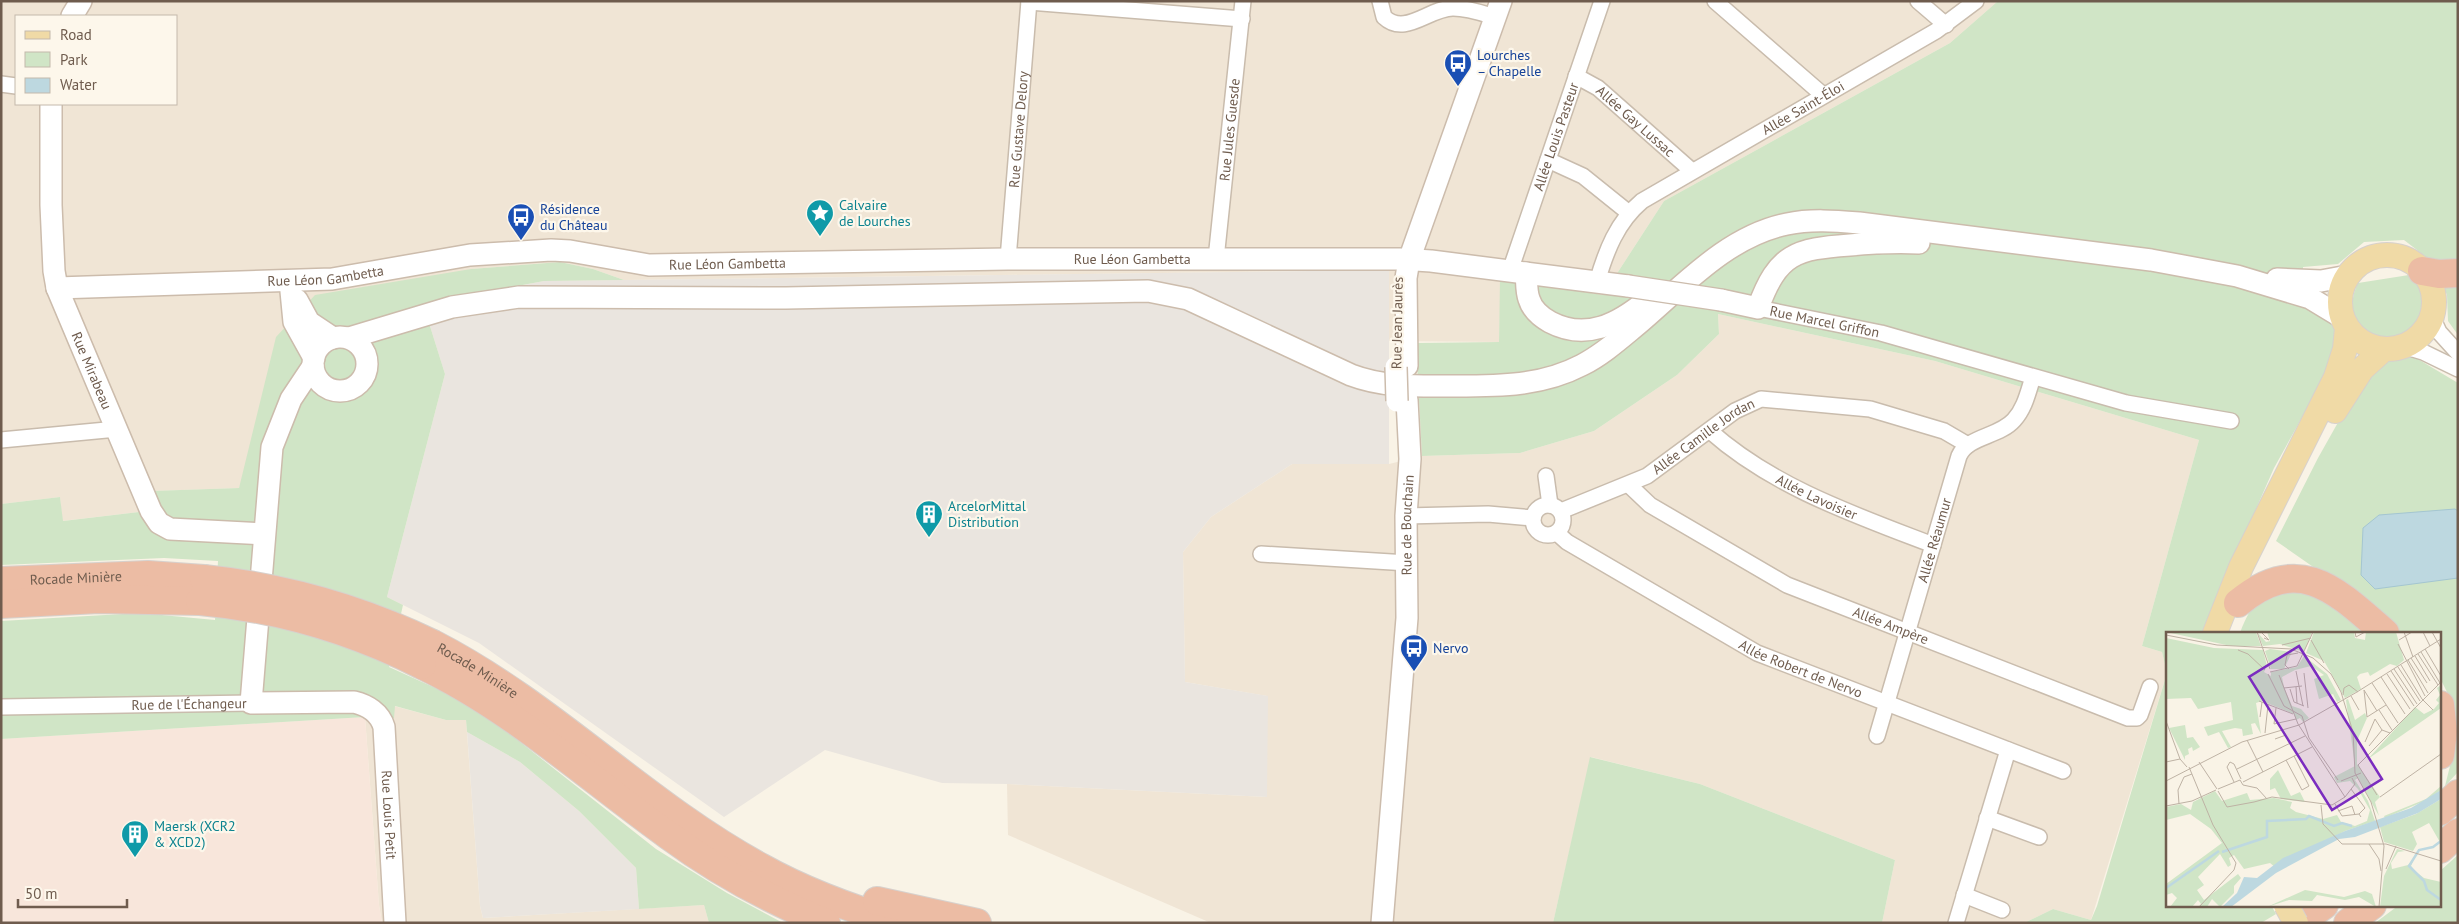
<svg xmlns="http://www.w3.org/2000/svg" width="2459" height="924" font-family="'PT Sans',sans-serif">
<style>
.residential{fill:#f0e5d5;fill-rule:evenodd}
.commercial{fill:#f8e6db}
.industrial{fill:#eae5df}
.green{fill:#d0e5c6}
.water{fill:#bdd8e0;stroke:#a4c6d1}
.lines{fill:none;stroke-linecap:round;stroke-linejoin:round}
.street-casing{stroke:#c9bcad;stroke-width:18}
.secondary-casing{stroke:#ccbcac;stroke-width:24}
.primary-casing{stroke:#d7d1cd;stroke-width:26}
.highway-casing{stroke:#d7d1cd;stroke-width:30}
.street{stroke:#fff;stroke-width:15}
.secondary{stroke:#fff;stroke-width:21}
.primary{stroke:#f0daa6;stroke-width:24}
.highway{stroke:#ecbca4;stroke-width:28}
.secondary-bridge-casing{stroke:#ccbcac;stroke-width:24;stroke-linecap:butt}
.primary-bridge-casing{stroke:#d7d1cd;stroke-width:26;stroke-linecap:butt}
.highway-bridge-casing{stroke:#d7d1cd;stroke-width:30;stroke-linecap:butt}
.secondary-bridge{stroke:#fff;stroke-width:21}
.primary-bridge{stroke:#f0daa6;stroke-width:24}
.highway-bridge{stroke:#ecbca4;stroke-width:28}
.labels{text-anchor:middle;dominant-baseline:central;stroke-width:4.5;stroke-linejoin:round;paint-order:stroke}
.transit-label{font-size:14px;fill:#164399;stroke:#fdf7eb;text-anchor:start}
.street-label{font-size:14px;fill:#6f5c4e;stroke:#fdf7eb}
.culture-label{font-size:14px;fill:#0d838f;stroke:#fdf7eb;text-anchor:start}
.inset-river{fill:none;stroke:#bdd8e0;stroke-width:2.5}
.inset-road{fill:none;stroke:#beb2a4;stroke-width:1}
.view{fill:#7b2cbf;fill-opacity:0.15;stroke:#7b2cbf;stroke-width:2.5}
.inset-edge{fill:none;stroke:#6f5c4e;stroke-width:2.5}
</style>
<rect width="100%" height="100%" fill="#f9f3e6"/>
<!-- residential -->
<path class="residential" d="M1,1H1998L1950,43L1664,201L1603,295L1501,278L1499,342L1389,341V270L624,280L593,269L560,262L471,269L244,476L239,488L152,491L157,507L139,512L62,521L60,497L1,504ZM16,16H176V104H16Z
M1718,314L1935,361L2199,440L2142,646L2162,652L2167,673L2091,920L2053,909L2024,923H1882L1895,860L1700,784L1591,757L1553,923H1211L1008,835L1007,784L1267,797V696L1185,682L1183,552L1211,517L1292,464H1389L1422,456L1520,453L1594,431L1677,375L1719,334Z
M394,706L446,720H466L480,906L483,918L704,905L709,923H382L379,905L365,717Z"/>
<!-- commercial -->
<path class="commercial" d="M365,717L379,905L382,923H1V739Z"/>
<!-- industrial -->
<path class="industrial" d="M1389,270V464H1292L1211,517L1183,552L1185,682L1268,696L1267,797L1007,784L942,783L825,750L724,817L479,643L387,597L445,374L424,307L458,297L544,281Z
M467,732L520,762L579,811L636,868L639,909L483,918L480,906Z"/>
<!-- green -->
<path class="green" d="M1998,1H2458V335L2448,321L2447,295L2434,263L2404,240L2364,242L2338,264L2303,267L2302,304L2332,321L2338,338L2321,383L2274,468L2219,593L2207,633H2168V905H2271L2276,914L2261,923H2024L2053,909L2091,920L2097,906L2167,673L2162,652L2142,646L2199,440L1935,361L1718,314L1719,334L1677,375L1594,431L1520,453L1422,456L1416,343L1499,342L1500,278L1603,295L1664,201L1950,43Z
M560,262L593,269L624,280L544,281L458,297L424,307L445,374L387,597L403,605L389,667L442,691L491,719L656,849L727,893L783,923H709L704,905L639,909L636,868L579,811L520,762L467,732L466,720H446L395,706L394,718L365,717L1,739V621L140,613L215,620L218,561L164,558L1,565V504L60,497L63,521L139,512L157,507L151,491L239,488L276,337L315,295L471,269Z
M2409,275C2451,315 2383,366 2357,320C2350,308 2352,295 2358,283Z
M2395,355H2411L2458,383V772L2445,786L2458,734L2450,698L2440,678V633H2400L2342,587L2276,541L2318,458L2354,394L2377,364Z
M2305,588L2369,633H2240C2254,594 2268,593 2305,588Z
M1590,757L1700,784L1895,860L1882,923H1553Z
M2458,855V923H2375L2399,905H2440V871Z"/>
<!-- water -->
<path class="water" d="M2455,509L2458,511V578L2375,589L2361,575L2363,528L2379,515Z"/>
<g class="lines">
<!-- street casing -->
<g class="street-casing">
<g id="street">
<path d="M1380,1L1384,17C1405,37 1429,8 1453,8C1468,8 1482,13 1495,17"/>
<path d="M1715,1L1823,95"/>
<path d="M1918,1L1946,25"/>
<path d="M1029,2L1242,19"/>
<path id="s1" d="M1576,76L1598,88L1692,171"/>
<path d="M1,84L16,86"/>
<path d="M1548,160L1583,176L1629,213"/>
<path id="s2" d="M1008,259L1029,1"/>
<path id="s3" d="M1216,259L1243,1"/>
<path id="s4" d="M1510,271L1602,1"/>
<path id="s5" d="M1597,282C1606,251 1617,222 1642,201L1936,31L1976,1"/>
<path id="s6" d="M1758,308L1881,333L2126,403L2231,421"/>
<path d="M2432,317L2439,332L2458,353"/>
<path d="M2403,346L2423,352L2458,369"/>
<path id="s7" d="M1710,431C1773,487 1855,515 1933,545"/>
<path d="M1,440L117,429"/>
<path d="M1546,476L1550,505"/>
<path id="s8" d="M1629,485L1650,505L1787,585L2128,718H2137L2140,715L2150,687"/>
<circle cx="1548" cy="520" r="15"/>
<path id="s9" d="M1561,511L1647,476L1735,411L1761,399L1870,409L1944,431L1968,445"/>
<path d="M1406,516L1488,514L1533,518"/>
<path id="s10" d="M1557,533L1567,542L1757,653L2063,771"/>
<path d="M1261,554L1408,563"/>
<path id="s11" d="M1,707L251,703"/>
<path id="s12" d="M1877,736L1959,456C1968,436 1999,437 2014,420C2025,408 2028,392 2033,377"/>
<path d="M1987,818L2039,837"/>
<path d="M1964,895L2002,910"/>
<path d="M1956,923L2008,750"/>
</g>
</g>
<!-- secondary casing -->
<g class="secondary-casing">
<g id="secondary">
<path d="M72,16L81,1"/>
<path id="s13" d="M51,104V205L54,271L57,288L151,511L159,523L170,529L264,534"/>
<path d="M1526,273C1527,281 1526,291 1529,299C1532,309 1541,317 1550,322C1586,341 1618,324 1647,300"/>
<path d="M2277,279L2321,281L2348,276"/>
<path d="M290,281L294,322L314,358"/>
<path id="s14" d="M57,288L332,279L470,255L551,250L570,251L649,265L1008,259H1400L1431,261L1628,286"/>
<path d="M297,300L309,322L333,338"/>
<path d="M1721,300L1758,308C1778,253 1796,249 1850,245C1873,243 1896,242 1919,243"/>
<circle cx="340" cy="364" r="27"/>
<path d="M349,338L452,307L519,297L786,298L1148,291L1188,299L1351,375C1385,388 1421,386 1456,386C1500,386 1542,386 1582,365C1602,355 1620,339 1637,325C1682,287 1727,236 1787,224C1811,219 1835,221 1859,223L2151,260L2237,276L2310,298L2343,318"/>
<path id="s15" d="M313,366L291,399L272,447L251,703L354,702C367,705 380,713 384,727L395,923"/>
<path d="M1407,366L1406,278L1409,260L1501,1"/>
<path id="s16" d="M1382,923L1407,618L1406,516L1410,459L1407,400"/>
</g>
</g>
<!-- primary casing -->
<g class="primary-casing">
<path id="primary" d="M2340 302a47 47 0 1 1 94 0a47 47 0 1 1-94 0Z
M2335,411L2362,369L2384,349
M2215,633L2241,567L2336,377L2345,349L2347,328"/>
</g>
<!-- highway casing -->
<g class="highway-casing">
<g id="highway">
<path d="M2422,271L2439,274L2458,273"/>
<path id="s17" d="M1,581L148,575L204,579"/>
<path d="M2238,603C2299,552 2336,590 2385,633"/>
<path d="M1,604L99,599L200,601"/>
<path id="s18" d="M433,644C552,705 645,805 762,868C805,892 852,909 899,923"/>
<path d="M422,665C512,708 587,777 668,835C717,871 770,900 826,923"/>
<path d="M2440,705L2443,732L2440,755"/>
<path d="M2440,811L2458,794"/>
<path d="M2440,849L2458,833"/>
<path d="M877,901L977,923"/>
<path d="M2299,923L2324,905"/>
<path d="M2348,923L2372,905"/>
</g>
</g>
<!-- street -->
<use href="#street" class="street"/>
<!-- secondary -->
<use href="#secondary" class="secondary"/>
<!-- primary -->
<use href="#primary" class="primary"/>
<!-- highway -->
<use href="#highway" class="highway"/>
<!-- secondary-bridge casing -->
<g class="secondary-bridge-casing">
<path id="secondary-bridge" d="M1628,286L1721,300
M1396,367L1397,401"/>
</g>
<!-- primary-bridge casing -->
<g class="primary-bridge-casing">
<path id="primary-bridge" d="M2286,905L2296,923"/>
</g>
<!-- highway-bridge casing -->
<g class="highway-bridge-casing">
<path id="highway-bridge" d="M204,579C284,587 361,609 433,644
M200,601C277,608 352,630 422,665"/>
</g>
<!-- secondary-bridge -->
<use href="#secondary-bridge" class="secondary-bridge"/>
<!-- primary-bridge -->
<use href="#primary-bridge" class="primary-bridge"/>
<!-- highway-bridge -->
<use href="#highway-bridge" class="highway-bridge"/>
</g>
<!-- icons -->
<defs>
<g id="bus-pin" transform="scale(1.4375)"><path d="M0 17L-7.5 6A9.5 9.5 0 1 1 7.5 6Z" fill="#1a4fb4" stroke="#fdf7eb"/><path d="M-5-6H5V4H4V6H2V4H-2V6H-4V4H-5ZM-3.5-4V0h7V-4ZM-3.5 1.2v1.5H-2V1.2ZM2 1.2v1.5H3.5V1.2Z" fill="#fff"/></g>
<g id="sight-pin" transform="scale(1.4375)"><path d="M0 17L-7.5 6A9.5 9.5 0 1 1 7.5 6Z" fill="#0f9aa8" stroke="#fdf7eb"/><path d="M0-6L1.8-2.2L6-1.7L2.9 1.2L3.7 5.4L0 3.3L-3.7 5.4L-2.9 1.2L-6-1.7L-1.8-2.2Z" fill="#fff"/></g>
<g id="building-pin" transform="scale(1.4375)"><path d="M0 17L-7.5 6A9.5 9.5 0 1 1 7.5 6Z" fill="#0f9aa8" stroke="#fdf7eb"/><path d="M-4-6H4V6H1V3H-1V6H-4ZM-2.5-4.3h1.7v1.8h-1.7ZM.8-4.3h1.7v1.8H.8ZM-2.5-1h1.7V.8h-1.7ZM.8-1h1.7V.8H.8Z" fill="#fff"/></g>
</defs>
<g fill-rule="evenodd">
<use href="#bus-pin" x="1458" y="63"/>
<use href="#sight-pin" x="820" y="213"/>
<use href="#bus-pin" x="521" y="217"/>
<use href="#building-pin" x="929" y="514"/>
<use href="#bus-pin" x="1414" y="648"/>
<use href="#building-pin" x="135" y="834"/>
</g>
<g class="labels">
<!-- transit labels -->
<g class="transit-label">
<text x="1477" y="55">Lourches<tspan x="1477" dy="16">– Chapelle</tspan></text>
<text x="540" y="209">Résidence<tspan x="540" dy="16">du Château</tspan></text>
<text x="1433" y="648">Nervo</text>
</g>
<!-- street labels -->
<g class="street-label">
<text stroke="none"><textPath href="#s5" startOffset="280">Allée Saint-Éloi</textPath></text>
<text stroke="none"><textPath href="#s1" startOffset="75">Allée Gay Lussac</textPath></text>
<text stroke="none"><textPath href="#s2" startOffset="130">Rue Gustave Delory</textPath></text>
<text stroke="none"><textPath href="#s3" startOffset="130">Rue Jules Guesde</textPath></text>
<text stroke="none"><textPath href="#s4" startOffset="142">Allée Louis Pasteur</textPath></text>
<text stroke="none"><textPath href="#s14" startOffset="1079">Rue Léon Gambetta</textPath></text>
<text stroke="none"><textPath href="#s14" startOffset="674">Rue Léon Gambetta</textPath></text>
<text stroke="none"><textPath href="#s14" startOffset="269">Rue Léon Gambetta</textPath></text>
<text stroke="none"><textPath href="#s6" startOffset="68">Rue Marcel Griffon</textPath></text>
<text transform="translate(1397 323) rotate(-89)">Rue Jean Jaurès</text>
<text stroke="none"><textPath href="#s13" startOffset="274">Rue Mirabeau</textPath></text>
<text stroke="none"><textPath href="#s9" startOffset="162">Allée Camille Jordan</textPath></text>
<text stroke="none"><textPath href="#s7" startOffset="126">Allée Lavoisier</textPath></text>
<text stroke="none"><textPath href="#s16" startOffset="399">Rue de Bouchain</textPath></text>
<text stroke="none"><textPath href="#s12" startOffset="204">Allée Réaumur</textPath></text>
<text stroke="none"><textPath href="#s17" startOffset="75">Rocade Minière</textPath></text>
<text stroke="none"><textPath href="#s8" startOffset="299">Allée Ampère</textPath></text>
<text stroke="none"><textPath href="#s10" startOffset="280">Allée Robert de Nervo</textPath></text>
<text stroke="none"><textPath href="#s18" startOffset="52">Rocade Minière</textPath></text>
<text stroke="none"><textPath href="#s11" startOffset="188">Rue de l'Échangeur</textPath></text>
<text stroke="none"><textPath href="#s15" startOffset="580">Rue Louis Petit</textPath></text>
</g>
<!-- culture labels -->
<g class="culture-label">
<text x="839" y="205">Calvaire<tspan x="839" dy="16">de Lourches</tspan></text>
<text x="948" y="506">ArcelorMittal<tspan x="948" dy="16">Distribution</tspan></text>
<text x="154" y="826">Maersk (XCR2<tspan x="154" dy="16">&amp; XCD2)</tspan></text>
</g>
</g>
<!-- overview -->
<g transform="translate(2166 632)">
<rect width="275" height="275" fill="#f9f3e6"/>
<path d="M0,0H90L95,14H65ZM91,0L100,10L104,9L101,0H146L138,20L114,12L97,14ZM148,0H188L189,6L199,8L200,0H230L238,28L231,34L224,32L204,44L202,40L194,42L191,45L195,57L179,66L158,29L140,21ZM0,6L48,16L97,18L101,34L98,40L105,44V40L131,35L138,24L161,42L175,68L171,70L167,62L153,67L148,47L158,43L145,34L129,38L116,45L118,55L126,74L135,77L143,86L137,90L134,86L130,88L128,82L96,69L90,71L95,102L89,91L85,92L87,102L77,104L76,97L69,96L56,99L65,115L62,116L53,100L42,104L38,95L67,88L65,70L32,77L25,66L0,67ZM104,17L126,20L118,37H105L99,19ZM275,53V76L202,127L249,75L258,82L268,77L273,71L270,68L274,63L271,56ZM182,67L189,88L199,81L201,86L191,109V132L214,165L209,170L213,184L192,146L189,148L202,169L209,189L179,199L109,235L104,231L78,237L68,223L63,226L65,233L62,235L54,222L32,245L38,253L31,258L38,268L72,242L75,246L68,254V261L54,275L46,267L41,275H32L35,272L32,268L26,275H4L11,266L6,261L0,263V252L56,211L45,197L24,182L0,188V175L15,172L25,178L27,170L49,159L56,169L81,161L84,168L108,166L126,170L124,176L130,180L157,187L171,183L175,190L189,194L201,189L204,178L192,157L184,149L171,151L168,145L189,134L180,68ZM19,93L21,106L27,105L34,115L27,119L26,115L22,117L23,122L19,124V128L3,96ZM112,138L125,164L134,160L139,170L115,167L109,156L104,158V147ZM275,154V158L261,168L219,186L218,184L260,167ZM275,167V212L263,191L246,200L251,212L247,219L218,210L214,195L250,182ZM231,217L239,219L232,220L225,231L226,237L242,233L250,223L245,234L249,239L258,246L275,250V273L272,275H214L218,244ZM139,258L178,265L199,259L206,262L210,275L193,265L179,268L151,263L146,269L123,268L101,275Z" fill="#d0e5c6"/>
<path d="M275,158V167L252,181L189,205L173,207L110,241L65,275H56L71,261L78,245L91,246L117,226L179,199L245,176Z" fill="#bdd8e0"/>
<path class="inset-river" d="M275,209L267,215L253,218L243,234L258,249L261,258L275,268M56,220L101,205V189L140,187L143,184L168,194L176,191L186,194M0,256L53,219"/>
<path class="inset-road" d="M91,0L104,37M95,0L103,8L98,6M189,0L190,5L199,0M238,0L247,25M257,0L264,14M266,0L275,16M0,3L51,13L125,17L147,26L165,42L175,60L187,100L189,141L205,170L218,214L213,275M145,8L158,31M233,8L246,0M232,12L259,64M116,13L145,6M259,17L275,44M72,18L82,22L99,38M255,20L274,51M252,22L272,53M249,24L264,49M245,26L261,51M242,28L262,61M235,33L256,67M232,35L254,69M123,37L119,33L121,23L132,21M228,37L251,72M130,39L137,74M225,39L248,74M104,40L131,34L147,0M138,41L142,76M102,42L118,74L136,84L143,106L172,148M221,42L244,77M113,43L132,92L179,165M215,45L239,82M206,51L232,91M130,55L131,71M118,56L136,54M124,57L128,70L138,74M198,58L201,85L220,73M198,58L211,79M191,60L275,7M177,63L178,56L183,53L192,60M185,64L193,78M256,67L267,78M93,69L127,82M110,76L108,92L130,87M213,78L226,98M94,85L96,70M0,89L14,127M99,101L102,73M109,107L120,103L116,97M81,108L97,140M199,110L209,87L216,98L224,101M203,114L216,98M120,128L136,158L143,154L128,124M0,130L14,127L21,135M33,130L51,157M23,135L47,193L70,231L68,238L33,275M71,137L139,104M0,149L76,110L133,93L191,60M175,149L195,141M68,150L61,135L64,130L68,132L75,147M77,150L146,115M52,157L74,148L77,153L91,156L101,167M185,157L199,176L193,182M52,159L61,175L88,170M211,163L192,133L275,50M214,165L275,122M88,170L106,165L166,173L179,165L189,152L186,146M13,172L12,158L18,145L26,142M169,172L176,184L193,182L195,185M155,173L157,192L176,212H220L275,229M0,174L26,169L50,158M172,179L186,174L189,183M203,212L213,227L215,239M220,237L230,214"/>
<path class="view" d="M133,14L216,147L166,178L83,45Z"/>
<rect width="275" height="275" class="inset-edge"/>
</g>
<!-- border -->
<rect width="2459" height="924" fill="none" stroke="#6f5c4e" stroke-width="5"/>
<!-- legend -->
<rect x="15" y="15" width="162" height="90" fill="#fdf7eb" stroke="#c4b9ac"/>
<rect x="25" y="31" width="25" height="8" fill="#f0daa6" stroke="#c4b9ac"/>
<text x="60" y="40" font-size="15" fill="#6f5c4e">Road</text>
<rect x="25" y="52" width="25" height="15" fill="#d0e5c6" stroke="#c4b9ac"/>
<text x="60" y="65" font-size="15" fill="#6f5c4e">Park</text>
<rect x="25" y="78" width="25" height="15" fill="#bdd8e0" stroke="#c4b9ac"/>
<text x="60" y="90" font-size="15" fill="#6f5c4e">Water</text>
<!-- scale -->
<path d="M18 899v8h109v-8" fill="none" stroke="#6f5c4e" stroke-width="2.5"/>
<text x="25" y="899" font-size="15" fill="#6f5c4e" stroke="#fdf7eb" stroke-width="4" paint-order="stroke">50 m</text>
</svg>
